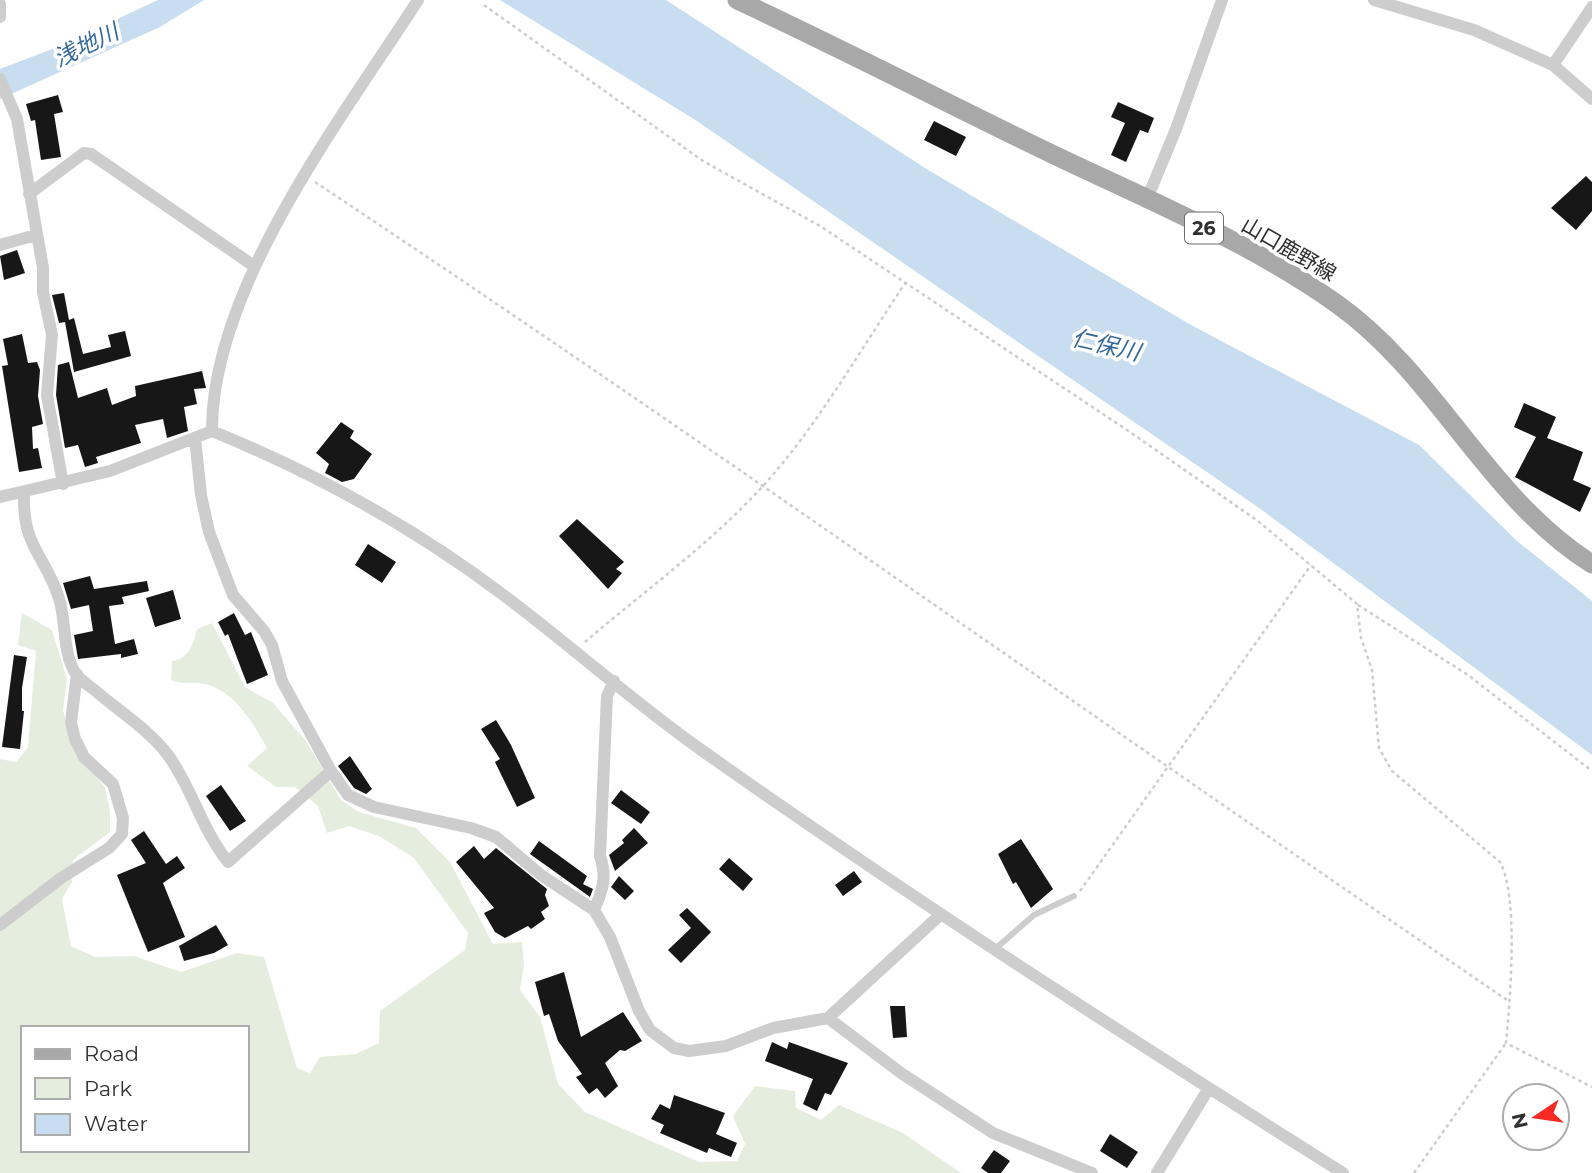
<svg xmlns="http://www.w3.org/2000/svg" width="1592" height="1173" font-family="Montserrat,'Noto Sans JP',sans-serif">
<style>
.green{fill:#e5eede;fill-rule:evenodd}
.water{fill:#c8ddf0}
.building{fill:#171717}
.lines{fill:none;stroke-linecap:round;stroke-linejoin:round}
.path{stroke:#cdcdcd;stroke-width:2.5;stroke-dasharray:3.5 3.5;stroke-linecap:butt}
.service{stroke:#cdcdcd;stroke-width:6}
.minor{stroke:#cdcdcd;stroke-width:12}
.primary{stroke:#a8a8a8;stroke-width:19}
.labels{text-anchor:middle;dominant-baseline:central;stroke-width:7;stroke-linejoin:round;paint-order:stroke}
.shield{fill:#fff;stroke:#6e6e6e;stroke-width:2}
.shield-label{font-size:19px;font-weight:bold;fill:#303030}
.street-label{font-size:21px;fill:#303030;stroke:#fff}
.water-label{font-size:23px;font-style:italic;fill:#366a9b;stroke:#fff}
</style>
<rect width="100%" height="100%" fill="#fff"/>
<!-- green -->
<path class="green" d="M22,613L52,630L67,679L63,710L73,749L105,787L110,811V832L73,860L72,882L62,899L71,946L95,957L134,956L181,972L237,953L264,957L297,1068L310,1073L320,1057L356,1054L379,1043L380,1011L465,950L468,933L414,858L379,836L349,826L327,833L318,806L295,787H276L247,766L267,748C253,723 232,686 199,683C188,683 182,684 171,680L172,661C189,659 194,643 197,629L212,623L245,687L273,703L306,741L341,800L359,812L416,828L450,862L493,944L522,942L524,965L520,990L540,1017L558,1084L585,1112L699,1162L737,1161L745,1144L733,1116L755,1086L795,1091L796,1108L821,1120L839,1105L903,1133L961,1173H0V759L16,762L28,747L36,651L18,645ZM23,1028H247V1150H23Z"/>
<!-- water -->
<path class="water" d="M158,0H204L160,27L0,99V69L55,48Z
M500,0H666L925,168L1191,325L1419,445L1517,541L1592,601V755L1262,510L697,121Z"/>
<!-- building -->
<path class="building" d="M58,95L63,112L54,114L61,157L41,160L35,120L31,121L26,104Z
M1118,102L1154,118L1148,133L1140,130L1126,162L1111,155L1125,123L1111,117Z
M934,121L966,137L956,156L924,140Z
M1586,176L1592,182V211L1576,230L1551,208Z
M17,250L25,273L4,280L0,256Z
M64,293L69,320L74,318L83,354L111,347L108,335L125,331L131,356L74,372L65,322L59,323L52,295Z
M22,334L28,363L37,362L40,370L38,396L43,424L32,427L33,449L38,448L42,468L19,472L2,366L8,365L3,339Z
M69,362L78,398L107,388L112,405L136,396L135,386L202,371L206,388L194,389L197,404L184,407L188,431L167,438L163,419L135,425L141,443L96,457L98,463L85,467L78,445L65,448L56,395L58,365Z
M1524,403L1556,417L1547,438L1583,452L1573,480L1591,488L1580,512L1515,477L1536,437L1514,427Z
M341,422L354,431L350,438L372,454L354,479L342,482L325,473L329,464L316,453Z
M577,519L624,562L616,569L622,573L608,589L559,536Z
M368,544L396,562L382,583L355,565Z
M90,576L94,589L147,581L149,591L122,597L124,604L109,606L115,644L134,639L138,654L121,658V654L78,659L74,635L93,631L89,605L71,609L63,583Z
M173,590L181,619L155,627L146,598Z
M234,613L245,635L251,632L268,675L247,684L228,634L225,636L218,622Z
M14,655L27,657L22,688V711H24L20,749L2,747Z
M496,720L511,745L535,798L517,807L495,762L500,759L481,729Z
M350,756L372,789L366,794L354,788L338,766Z
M221,785L246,821L230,831L206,796Z
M621,790L650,812L641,824L611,803Z
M634,828L648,843L615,871L609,855L624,843L622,840Z
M144,831L166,864L177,856L185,868L163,883L185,937L148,952L117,875L146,863L131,840Z
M1021,839L1053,889L1031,908L1016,882L1013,884L998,854Z
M539,841L587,876L583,884L593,889L590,897L530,854Z
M474,846L484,859L496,848L547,889L545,895L549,906L541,912L545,919L531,929L528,926L505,938L495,932L484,913L494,908L456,862Z
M729,858L753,879L743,891L719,869Z
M854,871L862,882L843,896L835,885Z
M619,876L634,891L625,900L611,887Z
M687,908L711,932L681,963L668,950L691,928L679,915Z
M216,925L228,945L214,953L184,961L179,946Z
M564,972L581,1037L623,1012L642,1041L625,1051L620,1050L605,1063L618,1086L605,1098L597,1088L589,1094L576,1077L582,1074L558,1041L549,1014L544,1016L535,982Z
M890,1006H905L907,1037L893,1038Z
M772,1042L787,1049L789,1042L848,1063L831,1095L825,1093L817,1111L803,1104L813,1079L765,1061Z
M674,1095L725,1113L716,1134L737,1143L731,1157L709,1148L707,1153L660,1133L664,1125L651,1119L660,1104L670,1109Z
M1110,1134L1138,1152L1127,1168L1100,1151Z
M994,1150L1010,1161L1001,1173H988L981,1168Z"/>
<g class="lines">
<!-- path -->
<path class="path" d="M484,5L703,161L820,226L1130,432L1258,521L1357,604L1361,638L1372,670L1379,748L1392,771L1500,862C1519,896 1510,1001 1506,1043L1592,1087
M315,182C717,449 1110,730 1510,1002
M1358,605L1468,675L1592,771
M585,642C643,592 709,545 762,487C817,427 860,350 906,282
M1080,891L1311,565
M1414,1173L1506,1043"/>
<!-- service -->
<path class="service" d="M995,949L1034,915L1074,896"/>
<!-- minor -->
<path class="minor" d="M1374,0L1474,30L1553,65L1592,99
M0,4V17
M1553,65L1592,7
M0,79L17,119L43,268V292L52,335L47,395L63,484
M29,194L84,153L91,154L254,266
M1147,199L1176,129L1222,0
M0,245L36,235
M212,431C211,288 342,118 418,0
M195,438L201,495L209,532L233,595L264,631L272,645L282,681L331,771L348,795L374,807L471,828L496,837L541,875L594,910L610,937L639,1011L650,1030L674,1048L689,1051L726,1046L773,1028L828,1018L939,916
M24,493C22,550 47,555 60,602C66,624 63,655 76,674C81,681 90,686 97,692C120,712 149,730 168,755C192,788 202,830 228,862L331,771
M0,497L110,471L212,431C315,473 413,527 502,594C569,644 632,701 700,749C910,898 1126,1036 1343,1173
M594,910C603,890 607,877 600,856L607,696L614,681
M0,925L61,878L109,848L122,834L123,818L113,784L84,757L75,739L71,722L77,674
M828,1018L901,1073L993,1133L1092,1173
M1157,1173L1209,1088"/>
<!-- primary -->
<path class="primary" d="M737,0C843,49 946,103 1052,154C1148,200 1250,242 1337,304C1437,375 1486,497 1592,564"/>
</g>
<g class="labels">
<!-- shield labels -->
<rect class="shield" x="1185" y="212.5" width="38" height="31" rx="5"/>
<g class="shield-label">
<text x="1204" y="228">26</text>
</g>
<!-- street labels -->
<g class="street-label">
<text transform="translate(1289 249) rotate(30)">山口鹿野線</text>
</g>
<!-- water labels -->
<g class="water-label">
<text transform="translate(86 45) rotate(-26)">浅地川</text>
<text transform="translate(1106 345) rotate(13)">仁保川</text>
</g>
</g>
<!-- legend -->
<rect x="21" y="1026" width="228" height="126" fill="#ffffff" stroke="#acacac" stroke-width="2"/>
<rect x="35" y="1049" width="35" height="10" fill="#a8a8a8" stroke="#acacac" stroke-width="2"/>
<text x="84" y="1061" font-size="21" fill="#303030">Road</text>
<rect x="35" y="1078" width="35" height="21" fill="#e5eede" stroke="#acacac" stroke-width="2"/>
<text x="84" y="1096" font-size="21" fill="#303030">Park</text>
<rect x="35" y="1114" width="35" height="21" fill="#c8ddf0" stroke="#acacac" stroke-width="2"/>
<text x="84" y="1131" font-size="21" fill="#303030">Water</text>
<!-- north arrow -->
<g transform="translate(1536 1117) rotate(257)"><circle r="33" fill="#ffffff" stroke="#acacac" stroke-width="2"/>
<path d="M0-5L12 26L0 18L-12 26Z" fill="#f52a25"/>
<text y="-10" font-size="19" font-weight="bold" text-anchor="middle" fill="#303030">N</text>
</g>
</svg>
